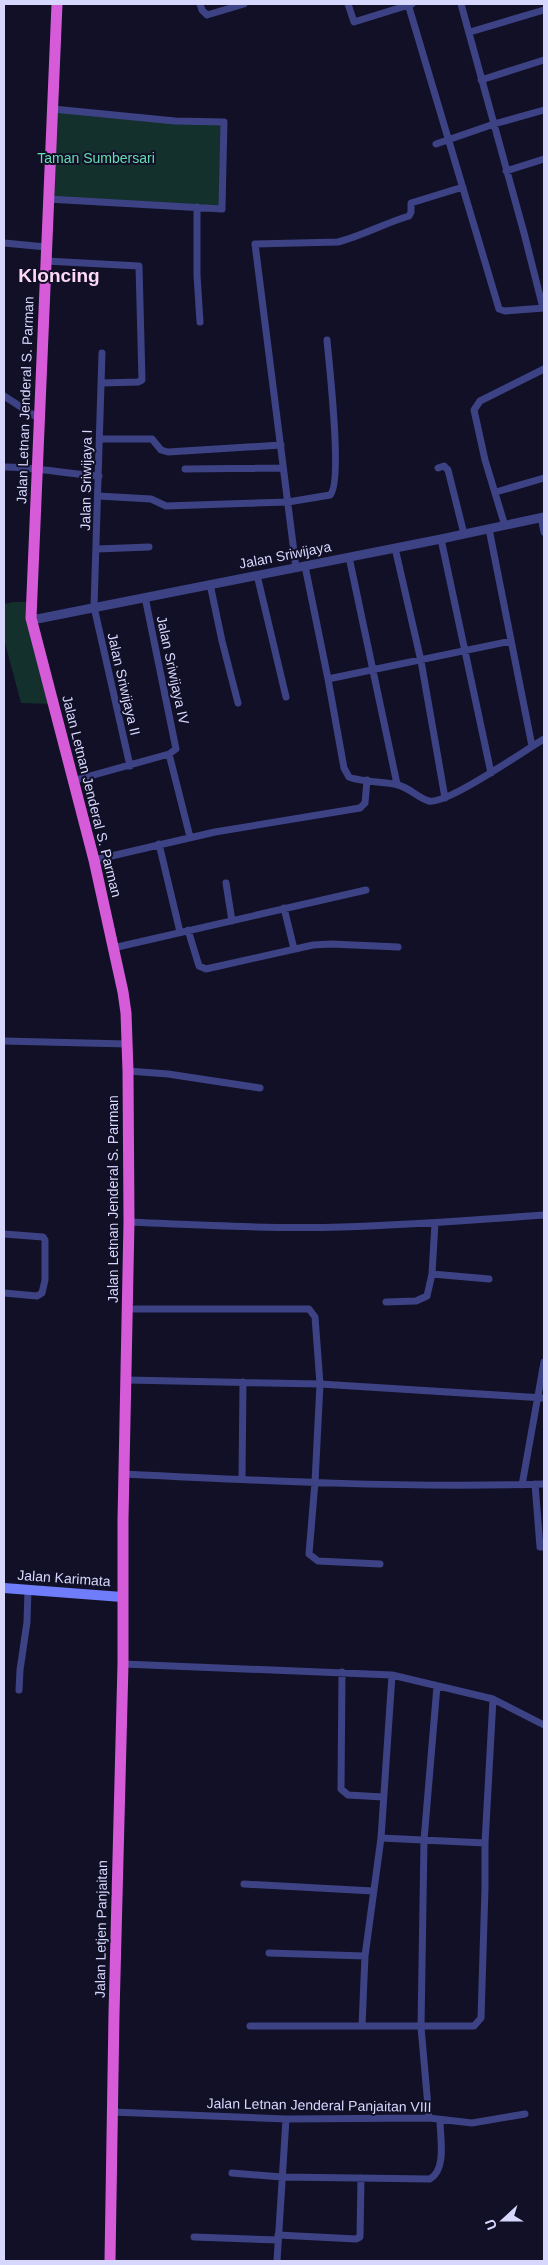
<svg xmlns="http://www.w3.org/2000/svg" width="548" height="2265" font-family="Arial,sans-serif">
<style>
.green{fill:#13302c}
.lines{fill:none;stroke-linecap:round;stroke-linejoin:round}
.minor{stroke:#3c4284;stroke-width:7}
.tertiary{stroke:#3c4284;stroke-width:9}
.secondary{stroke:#707dfb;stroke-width:10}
.trunk{stroke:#d55bd9;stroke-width:11}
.labels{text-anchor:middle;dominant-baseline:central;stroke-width:4;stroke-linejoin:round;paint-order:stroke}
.park-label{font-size:14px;fill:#64ddb1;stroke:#111027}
.street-label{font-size:14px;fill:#d7d7fe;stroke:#111027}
.district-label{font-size:19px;font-weight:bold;fill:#fed9f5;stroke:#111027}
</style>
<rect width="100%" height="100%" fill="#111027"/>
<!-- green -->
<path class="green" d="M53,110L224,125L222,210L49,199Z
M13,602H32L53,704L21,703L4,639V604Z"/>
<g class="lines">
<!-- minor -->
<path class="minor" d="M200,4L202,10L207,15L244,4
M348,4L354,22L412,4
M408,4L499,309L505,311L544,308
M461,4L524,233L543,308
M470,32L544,10
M481,80L544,60
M436,144L494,124L544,110
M506,171L544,159
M48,199L222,209V207L224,122L175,121L53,109
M197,207V275L200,322
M4,243L46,247
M46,261L139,266L142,380L138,382L101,383
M102,353L94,607L130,766
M4,396L38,418
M100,439H152L161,450L168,452L281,445
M4,467C35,467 67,474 99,476
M438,468L444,466L448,470L464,534
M185,469L283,468
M496,492L544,478
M98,496L151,499L166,506L288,502L330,495C343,484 329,363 327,340
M541,517L544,532
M505,526L485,460L474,410L480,401L544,369
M489,529L532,746
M441,539L491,773
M395,548L421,661L445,798
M97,549L149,547
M349,557L397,784
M305,566L328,679L344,768L349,777C364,783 383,781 398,785C410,788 418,798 429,801C447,805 525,750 544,739
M296,568L255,244L338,242C362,236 385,223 409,216L411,212V203L463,187
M257,575L286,697
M210,584L222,641L238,703
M328,679L511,641
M169,754L190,837
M72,781L169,754L176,749L145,597
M159,844L180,932
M94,860L215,832L360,808L365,803L367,780
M226,883L232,921
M284,908L294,949
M188,930L199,966L206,969L313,945L331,944L398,947
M113,948L366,890
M4,1041L127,1044
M128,1071L168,1074L260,1088
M129,1222C200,1225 271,1229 342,1227C410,1225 477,1220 544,1215
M4,1234L43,1237L45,1240V1280L42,1293L37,1296L4,1293
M432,1274L489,1279
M386,1302L416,1301L427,1296L432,1274L435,1223
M128,1309H309L315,1317L320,1384L315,1482L309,1554L318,1561L380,1564
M127,1380L320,1384L544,1398
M124,1474C264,1481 404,1488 544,1484
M242,1479L243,1382
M535,1484L540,1547H544
M522,1485L544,1362
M123,1664L392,1675L493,1699L544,1725
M342,1672L341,1789L348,1795L383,1797
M19,1690L20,1670L27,1622L28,1589
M381,1838L485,1843L493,1699
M244,1884L373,1891
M269,1953L365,1956
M250,2026H474L481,2018L485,1888V1843
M362,2026L365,1956L381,1838L392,1675
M112,2112L286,2119L429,2118L472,2123L525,2114
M429,2118L421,2027L424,1840L437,1686
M232,2173L282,2177L430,2179C447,2169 440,2137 440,2120
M278,2235L356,2239L360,2237L361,2178
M194,2237L278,2240
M277,2261L286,2119"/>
<!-- tertiary -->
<path class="tertiary" d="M32,620L441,539L544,517"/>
<!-- secondary -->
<path class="secondary" d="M4,1588L122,1597"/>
<!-- trunk -->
<path class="trunk" d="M57,4L31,618L94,860L123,992L126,1013L128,1071L129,1222L123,1520V1664L114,2014L110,2261"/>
</g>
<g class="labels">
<!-- park labels -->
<g class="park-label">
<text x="96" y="158">Taman Sumbersari</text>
</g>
<!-- street labels -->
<g class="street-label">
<text transform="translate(25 400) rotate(-88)">Jalan Letnan Jenderal S. Parman</text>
<text transform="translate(86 480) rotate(-89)">Jalan Sriwijaya I</text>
<text transform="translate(285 555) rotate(-11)">Jalan Sriwijaya</text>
<text transform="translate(173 670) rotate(78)">Jalan Sriwijaya IV</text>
<text transform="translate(124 684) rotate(77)">Jalan Sriwijaya II</text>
<text transform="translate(92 796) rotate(76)">Jalan Letnan Jenderal S. Parman</text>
<text transform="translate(113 1199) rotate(-90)">Jalan Letnan Jenderal S. Parman</text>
<text transform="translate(64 1578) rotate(4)">Jalan Karimata</text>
<text transform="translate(101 1929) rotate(-89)">Jalan Letjen Panjaitan</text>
<text transform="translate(319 2105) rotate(1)">Jalan Letnan Jenderal Panjaitan VIII</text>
</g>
<!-- district labels -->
<g class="district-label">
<text x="59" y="275">Kloncing</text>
</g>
</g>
<!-- border -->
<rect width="548" height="2265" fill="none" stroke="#d7d7fe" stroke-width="10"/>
<!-- north arrow -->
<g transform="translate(503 2220) rotate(249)" stroke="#111027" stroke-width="4" paint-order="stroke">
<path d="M0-4L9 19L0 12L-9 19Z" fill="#d7d7fe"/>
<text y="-8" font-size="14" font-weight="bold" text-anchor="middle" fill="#d7d7fe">U</text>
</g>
</svg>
